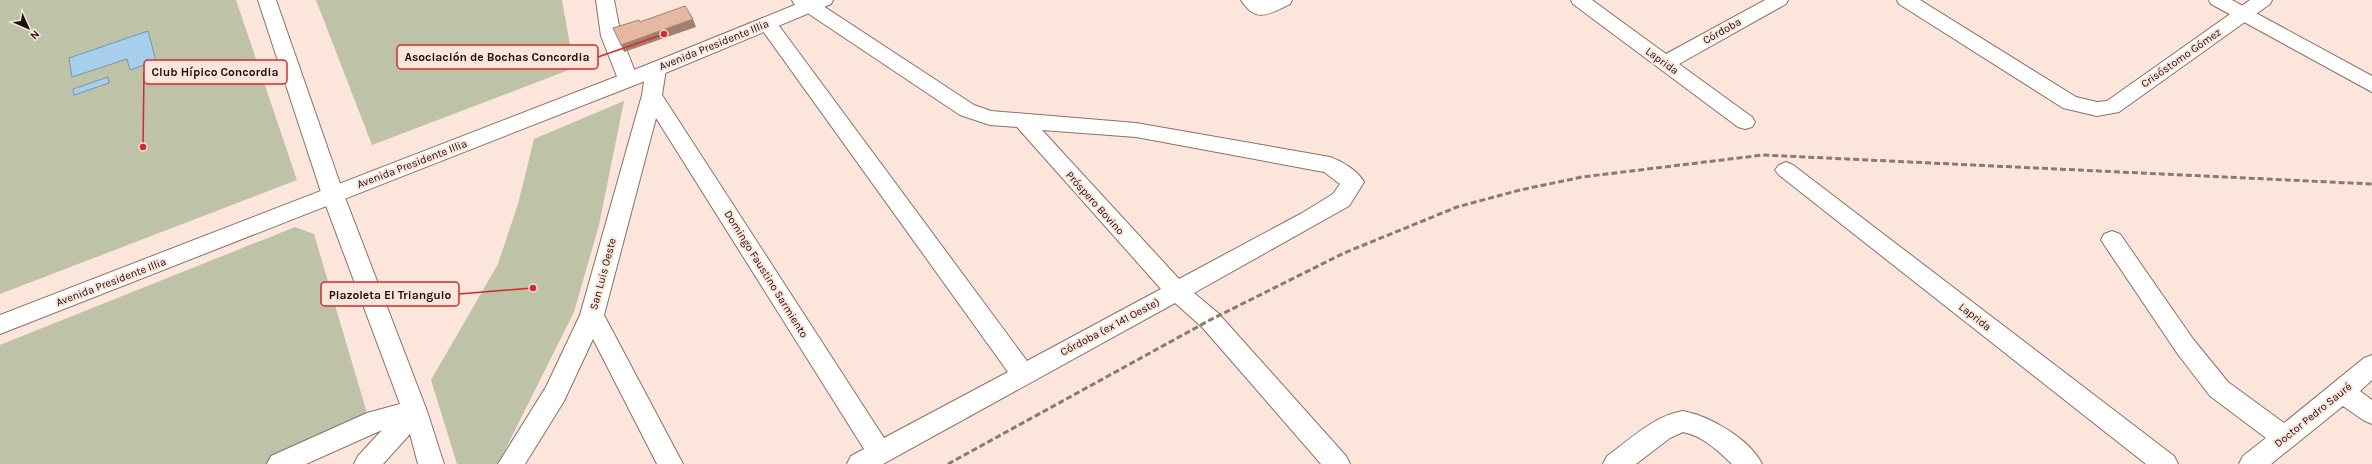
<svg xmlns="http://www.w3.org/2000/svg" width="2372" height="464" font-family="Karla,sans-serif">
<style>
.green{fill:#bec2a7}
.water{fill:#a5cfec;stroke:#7b96a9}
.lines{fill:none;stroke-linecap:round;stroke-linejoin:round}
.minor-casing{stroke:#8a7166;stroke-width:2}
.major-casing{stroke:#8a7166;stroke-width:2}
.minor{fill:#fff;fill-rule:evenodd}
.major{fill:#fff;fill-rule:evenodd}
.rail{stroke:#8b7a73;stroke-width:3;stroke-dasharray:6 3;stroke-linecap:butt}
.shaded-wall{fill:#a08171}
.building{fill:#e5b8a2;stroke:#a08171}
.labels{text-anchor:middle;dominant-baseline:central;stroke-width:4;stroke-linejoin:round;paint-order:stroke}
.street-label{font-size:11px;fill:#1a100c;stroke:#fce5db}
.leader{fill:none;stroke:#d62828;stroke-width:1.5}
.callout-dot{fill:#d62828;stroke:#fce5db;stroke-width:1.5}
.callout{fill:#fce5db;stroke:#d62828;stroke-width:1.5}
.callout-label{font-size:12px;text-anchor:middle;font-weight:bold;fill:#1a100c}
</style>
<rect width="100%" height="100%" fill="#fce5db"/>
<!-- green -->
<path class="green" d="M0,0H236L297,180L0,294Z
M316,0H562L574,68L372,145Z
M624,101L599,225L574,312L498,464H457L431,380L498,264L518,204L534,139Z
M295,227L314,234L369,420L270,464H0V345Z"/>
<!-- water -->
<path class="water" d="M148,31L156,61L130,70L127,59L72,77L69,58Z
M108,77L109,83L74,95L73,89Z"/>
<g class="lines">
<!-- minor casing -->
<g class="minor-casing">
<path id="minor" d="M258,0H276L344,195L427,411L444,464H418L410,434L383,464H354L358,456L382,430L306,464H267L271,456L367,413L400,404L322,195Z
M596,0H614L621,36L638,79L635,84L628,86L621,84L618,79L601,36Z
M792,0H814L974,105L991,111L1136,123L1330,157C1342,161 1358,171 1364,182L1349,206L1194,293L1218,313L1346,456L1350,464H1321L1202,327L1175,303L883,464H847L851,456L864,449L656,118L604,315L683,464H657L593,339L564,401L525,464H498L546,387L580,315L642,95L646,69L649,64L656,62L663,64L666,69L662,95L884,438L1008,372L760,27L757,23L760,19L767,17L774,19L1027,361L1161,289L1017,127L990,125L960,115L794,4ZM1042,130L1136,137L1324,172L1340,184L1333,194L1302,213L1179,279Z
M1241,0H1292L1290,4C1269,14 1256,24 1241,0Z
M1571,0H1592L1666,54L1765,0H1788L1786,4L1679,64L1752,117L1755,122L1752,127L1745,129L1738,127L1573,4Z
M1897,0H1920L2076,97L2097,102L2107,101L2250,0H2272L2270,4L2119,112L2097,116L2063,108L1899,4Z
M1786,162L1793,165L2174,456L2178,464H2146L1779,175L1775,170L1779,165Z
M2112,231L2120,234L2193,339L2228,382L2284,423L2364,358L2372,355V380L2360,391L2372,400V424L2363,420L2343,406L2271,464H2239L2243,456L2266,438L2210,396L2177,353L2101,240L2104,234Z
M1683,411C1710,416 1750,439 1762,464H1732C1718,451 1703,436 1683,432L1670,438L1636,464H1603L1607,456C1631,439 1653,416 1683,411Z"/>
</g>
<!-- major casing -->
<g class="major-casing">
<path id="major" d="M807,0H833L831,4L663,74L0,334V315L649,64Z
M2209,0H2232L2372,76V92L2211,4Z"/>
</g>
<!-- minor -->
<use href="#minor" class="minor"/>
<!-- major -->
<use href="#major" class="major"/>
<!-- rail -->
<path class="rail" d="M948,464L1210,320L1344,253L1457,207L1520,190L1582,177L1763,155L2372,184"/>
</g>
<!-- shaded-wall -->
<path class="shaded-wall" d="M693,19L696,27L624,52L621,45Z"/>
<!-- building -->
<path class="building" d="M685,6L693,19L621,45L613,28L639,20L640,22Z"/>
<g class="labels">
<!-- street labels -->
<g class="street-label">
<text transform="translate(1722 31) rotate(-29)">Córdoba</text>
<text transform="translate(714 45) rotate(-22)">Avenida Presidente Illia</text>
<text transform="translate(2181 58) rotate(-35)">Crisóstomo Gómez</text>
<text transform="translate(1662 61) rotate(36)">Laprida</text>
<text transform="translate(412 164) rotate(-21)">Avenida Presidente Illia</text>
<text transform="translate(1095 203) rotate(48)">Próspero Bovino</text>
<text transform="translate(603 274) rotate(-75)">San Luis Oeste</text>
<text transform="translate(766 274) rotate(58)">Domingo Faustino Sarmiento</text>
<text transform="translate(111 282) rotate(-21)">Avenida Presidente Illia</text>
<text transform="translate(1975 317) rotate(38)">Laprida</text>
<text transform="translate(1110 327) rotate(-28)">Córdoba (ex 141 Oeste)</text>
<text transform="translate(2313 415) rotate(-39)">Doctor Pedro Sauré</text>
</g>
</g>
<!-- callouts -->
<path class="leader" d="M664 34L598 57M143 147L144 72M533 288L459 294"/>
<g class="callout-dot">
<circle cx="664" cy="34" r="4"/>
<circle cx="143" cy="147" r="4"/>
<circle cx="533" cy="288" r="4"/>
</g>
<g class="callout">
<rect x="397" y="45" width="201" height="24" rx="4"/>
<rect x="144" y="60" width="143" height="24" rx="4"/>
<rect x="321" y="282" width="138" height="24" rx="4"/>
</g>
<g class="callout-label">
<text x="497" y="61">Asociación de Bochas Concordia</text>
<text x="215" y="76">Club Hípico Concordia</text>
<text x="390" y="299">Plazoleta El Triangulo</text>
</g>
<!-- north arrow -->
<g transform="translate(28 28) rotate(135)" stroke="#fce5db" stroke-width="3" paint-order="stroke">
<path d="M0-3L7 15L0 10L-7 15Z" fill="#1a100c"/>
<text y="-6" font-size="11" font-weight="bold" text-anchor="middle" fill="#1a100c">N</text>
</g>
</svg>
